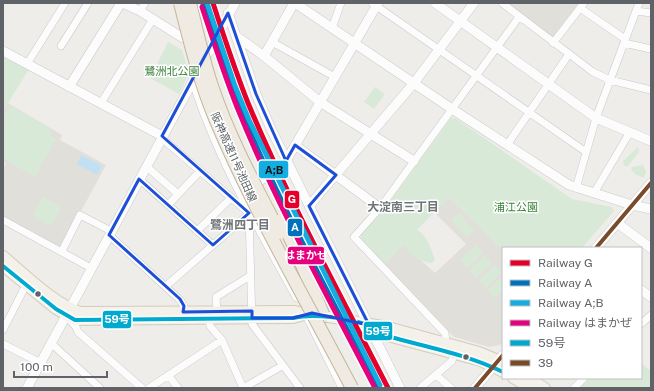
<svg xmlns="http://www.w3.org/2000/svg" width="654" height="391" font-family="'Public Sans','Noto Sans JP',sans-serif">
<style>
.education{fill:#e1dfda}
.green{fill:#d9e9d7}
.water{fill:#c2e0f4}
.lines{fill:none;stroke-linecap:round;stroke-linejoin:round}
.street-tunnel{stroke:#cacac9;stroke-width:7;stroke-dasharray:7 3.5;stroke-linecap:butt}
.street-casing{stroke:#c9c9c9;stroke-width:8}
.secondary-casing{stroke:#cbcbcb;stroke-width:10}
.primary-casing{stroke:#d4ccba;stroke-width:12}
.highway-casing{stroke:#c4b599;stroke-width:14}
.street{stroke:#fcfcfc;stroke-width:7}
.secondary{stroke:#fcfcfc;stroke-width:9}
.primary{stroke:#f3f1ea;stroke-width:10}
.highway{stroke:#efebe3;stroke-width:12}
.highway-bridge-casing{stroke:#c4b599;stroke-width:14;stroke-linecap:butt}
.highway-bridge{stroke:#efebe3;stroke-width:12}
.bus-1-casing{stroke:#fff;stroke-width:7}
.bus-2-casing{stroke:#fff;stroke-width:7}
.bus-1{stroke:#00a9ce;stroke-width:4}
.bus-2{stroke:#7a4b2a;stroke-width:4}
.rail-1-casing{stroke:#fff;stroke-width:8}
.rail-2-casing{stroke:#fff;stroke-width:8}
.rail-3-casing{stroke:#fff;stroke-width:8}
.rail-4-casing{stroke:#fff;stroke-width:8}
.rail-1{stroke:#e4002b;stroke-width:5}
.rail-2{stroke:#0072bc;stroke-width:5}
.rail-3{stroke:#13ade1;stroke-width:5}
.rail-4{stroke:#e5007d;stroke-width:5}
.marked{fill:none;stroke:#1d4ed8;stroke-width:3;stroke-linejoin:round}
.bus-dot{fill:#5f6367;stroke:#fff;stroke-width:1.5}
.labels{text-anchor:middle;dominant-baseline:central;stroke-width:3;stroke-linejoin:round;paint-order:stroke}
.park-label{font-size:11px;fill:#3c813d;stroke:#fff}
.street-label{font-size:11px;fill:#5f6367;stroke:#fff}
.neighbourhood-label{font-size:12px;font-weight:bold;fill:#707579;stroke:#fff}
.line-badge{stroke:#fff;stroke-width:1.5}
.badge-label{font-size:11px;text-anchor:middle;font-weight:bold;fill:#fff}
.pale-badge-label{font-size:11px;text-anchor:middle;font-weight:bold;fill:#111}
</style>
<rect width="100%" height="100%" fill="#eeedea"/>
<!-- education -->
<path class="education" d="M509,3H580L554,36H551Z
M8,103L62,135L60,140L106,165L62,246L59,247L3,217V168L6,163L3,161V111Z
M449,197L503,250V341L500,345L490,347L454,337L385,264L403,244L435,273L466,244L434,212Z"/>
<!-- green -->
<path class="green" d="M168,42L182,50L189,73L179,94L150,78Z
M3,56L29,69L3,111Z
M375,87L385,94L374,109L364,102Z
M10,105L52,129L50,135L56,139L35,177L3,158V117Z
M451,118H455L572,199L612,207L614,211L582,248H503V250L449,197L416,231L418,230C428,238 431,248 435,260L432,263C421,262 407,255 404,244L385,264L361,240V235L383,211Z
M638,147L639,152L628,166H624L623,161Z
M643,165L646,172L644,178L635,174L631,169L632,167Z
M43,197L61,207L51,226L33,216Z
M459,213L474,230L467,237L451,220Z
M476,245L483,253L467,268L460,260Z
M485,255L492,263L476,278L469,270Z
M495,265L502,272L486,288L479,280Z
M503,276V290L495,298L488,290Z
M641,363L651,371V388H579L590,378H641Z"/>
<!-- water -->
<path class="water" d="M81,155L102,166L97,175L77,164Z"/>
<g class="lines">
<!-- street-tunnel -->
<path class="street-tunnel" d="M267,178L282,171"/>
<!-- street casing -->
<g class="street-casing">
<path id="street" d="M372,3L586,152
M502,3L593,72L610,80L651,90
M580,8L625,39
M140,11L145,3
M636,11L651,13
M332,28L341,3
M272,42L335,77
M553,43L584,3
M624,43L651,49
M61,46L88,3
M27,64L65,3
M101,103L153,19
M162,136L164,140L249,213L252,324L300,388
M507,145L569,54
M146,166L178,194
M282,171L289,167
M139,179L213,245
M252,186L267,178
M576,188L596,118L639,3
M594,193L630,132
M168,205L200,171
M3,220L91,268
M197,231L231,198
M109,235L180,300L184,306L183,312
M62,251L80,215L111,231
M166,286L251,212
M217,311L216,297L250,276
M69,319L76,327L78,332L142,388
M209,319L210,326L222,340L243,388
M641,324L651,315
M3,330L26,285
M446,342L445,333L354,237L380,208L519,17
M3,344L41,363
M52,344L100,388
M168,375L178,388
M436,375L451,388
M149,388L222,340
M243,388L282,366
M420,388L452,361L454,354
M574,388L584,378"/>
</g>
<!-- secondary casing -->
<g class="secondary-casing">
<path id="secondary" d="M122,3L140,11L183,38
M295,3L452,109L569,185L632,205L651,209
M435,3L596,118L651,141
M228,13L256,94L271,129L400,388
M236,36L264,56L320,102L414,161
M3,51L162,136
M264,56L294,3
M193,79C216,155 259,228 297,297
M69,87L121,3
M295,145L380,208
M286,161L378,3
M309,206L414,83L474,3
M617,223L651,248
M596,248L651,183
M641,290L651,297
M308,317L343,388
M27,388L235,3
M475,388L503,355"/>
</g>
<!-- primary casing -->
<g class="primary-casing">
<path id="primary" d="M3,256C24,273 55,305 81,312L293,311L388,327L479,352L503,362
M3,266L56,309L75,320L293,318L304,315
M372,327L384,335L481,361L503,372
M513,378L530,388
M529,378L545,388"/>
</g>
<!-- highway casing -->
<g class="highway-casing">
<path id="highway" d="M292,242L324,316"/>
</g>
<!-- street -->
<use href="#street" class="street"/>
<!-- secondary -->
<use href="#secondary" class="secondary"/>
<!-- primary -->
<use href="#primary" class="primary"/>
<!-- highway -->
<use href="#highway" class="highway"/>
<!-- highway-bridge casing -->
<g class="highway-bridge-casing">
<path id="highway-bridge" d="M180,3C190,43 200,83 216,121C255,213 306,300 352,388
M190,3C197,31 203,59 212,86C229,137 255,185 280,233
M281,220L292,242"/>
</g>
<!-- highway-bridge -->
<use href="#highway-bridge" class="highway-bridge"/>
<!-- bus-1 casing -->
<g class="bus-1-casing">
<path id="bus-1" d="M3,266L56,309L75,320L293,318C314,313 348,318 368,325C375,327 380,334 387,336C426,347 466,354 503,372"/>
</g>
<!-- bus-2 casing -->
<g class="bus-2-casing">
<path id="bus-2" d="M596,248L651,183
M475,388L503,355"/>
</g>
<!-- bus-1 -->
<use href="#bus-1" class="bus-1"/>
<!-- bus-2 -->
<use href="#bus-2" class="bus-2"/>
<!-- rail-1 casing -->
<g class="rail-1-casing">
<path id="rail-1" d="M213,3C224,37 235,70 248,103C289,201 340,294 388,388"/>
</g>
<!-- rail-2 casing -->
<g class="rail-2-casing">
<path id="rail-2" d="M203,5C214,39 225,72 239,105C278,202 330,294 377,388"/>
</g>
<!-- rail-3 casing -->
<g class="rail-3-casing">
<path id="rail-3" d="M207,3L235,86L249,120L380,385"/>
</g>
<!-- rail-4 casing -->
<g class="rail-4-casing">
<path id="rail-4" d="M202,7C213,40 224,74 237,107C276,204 327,295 375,388"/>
</g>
<!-- rail-1 -->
<use href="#rail-1" class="rail-1"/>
<!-- rail-2 -->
<use href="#rail-2" class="rail-2"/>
<!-- rail-3 -->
<use href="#rail-3" class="rail-3"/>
<!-- rail-4 -->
<use href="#rail-4" class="rail-4"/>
</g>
<!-- marked area -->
<path class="marked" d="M228,13L256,94L286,161L295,145L336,175L309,206L369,325L312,313L293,318H252V311L183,312L184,306L180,299L109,235L139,179L213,245L249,213L162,136Z"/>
<!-- markers -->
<g class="bus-dot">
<circle cx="38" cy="294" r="3.5"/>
<circle cx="466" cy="357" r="3.5"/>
</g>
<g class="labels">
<!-- park labels -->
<g class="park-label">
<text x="172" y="71">鷺洲北公園</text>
<text x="516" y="207">浦江公園</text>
</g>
<!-- street labels -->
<g class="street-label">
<text transform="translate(234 157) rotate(66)">阪神高速11号池田線</text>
</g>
<!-- neighbourhood labels -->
<g class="neighbourhood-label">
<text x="403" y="207">大淀南三丁目</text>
<text x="240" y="225">鷺洲四丁目</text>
</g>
</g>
<g class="line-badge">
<rect x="258" y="160" width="31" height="19" rx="4" fill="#13ade1"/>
<rect x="284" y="190" width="16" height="19" rx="4" fill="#e4002b"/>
<rect x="287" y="218" width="16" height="19" rx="4" fill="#0072bc"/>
<rect x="287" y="246" width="38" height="19" rx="4" fill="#e5007d"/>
<rect x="102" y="310" width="30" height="19" rx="4" fill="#00a9ce"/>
<rect x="363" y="321" width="30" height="20" rx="4" fill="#00a9ce"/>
</g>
<g class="badge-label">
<text x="292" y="203">G</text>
<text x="295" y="231">A</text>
<text x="306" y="259">はまかぜ</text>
<text x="117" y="323">59号</text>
<text x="378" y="335">59号</text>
</g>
<g class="pale-badge-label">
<text x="274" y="174">A;B</text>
</g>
<!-- border -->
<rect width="654" height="391" fill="none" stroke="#5f6367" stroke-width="8"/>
<!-- legend -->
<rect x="502" y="247" width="140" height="132" fill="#ffffff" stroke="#bfc1c2"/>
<rect x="510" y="260" width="20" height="6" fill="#e4002b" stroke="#bfc1c2"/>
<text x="538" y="267" font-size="12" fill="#5f6367">Railway G</text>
<rect x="510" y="280" width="20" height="6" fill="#0072bc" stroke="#bfc1c2"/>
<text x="538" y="287" font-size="12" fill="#5f6367">Railway A</text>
<rect x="510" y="300" width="20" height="6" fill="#13ade1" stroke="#bfc1c2"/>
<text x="538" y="307" font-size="12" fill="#5f6367">Railway A;B</text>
<rect x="510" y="320" width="20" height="6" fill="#e5007d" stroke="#bfc1c2"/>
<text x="538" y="327" font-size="12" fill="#5f6367">Railway はまかぜ</text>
<rect x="510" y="340" width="20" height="6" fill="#00a9ce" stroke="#bfc1c2"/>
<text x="538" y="347" font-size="12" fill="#5f6367">59号</text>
<rect x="510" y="360" width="20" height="6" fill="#7a4b2a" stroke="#bfc1c2"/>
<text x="538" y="367" font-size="12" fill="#5f6367">39</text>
<!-- scale -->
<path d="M14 371v6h93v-6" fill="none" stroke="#5f6367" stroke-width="2"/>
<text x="20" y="371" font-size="12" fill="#5f6367" stroke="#ffffff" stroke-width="3" paint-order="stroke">100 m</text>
</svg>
